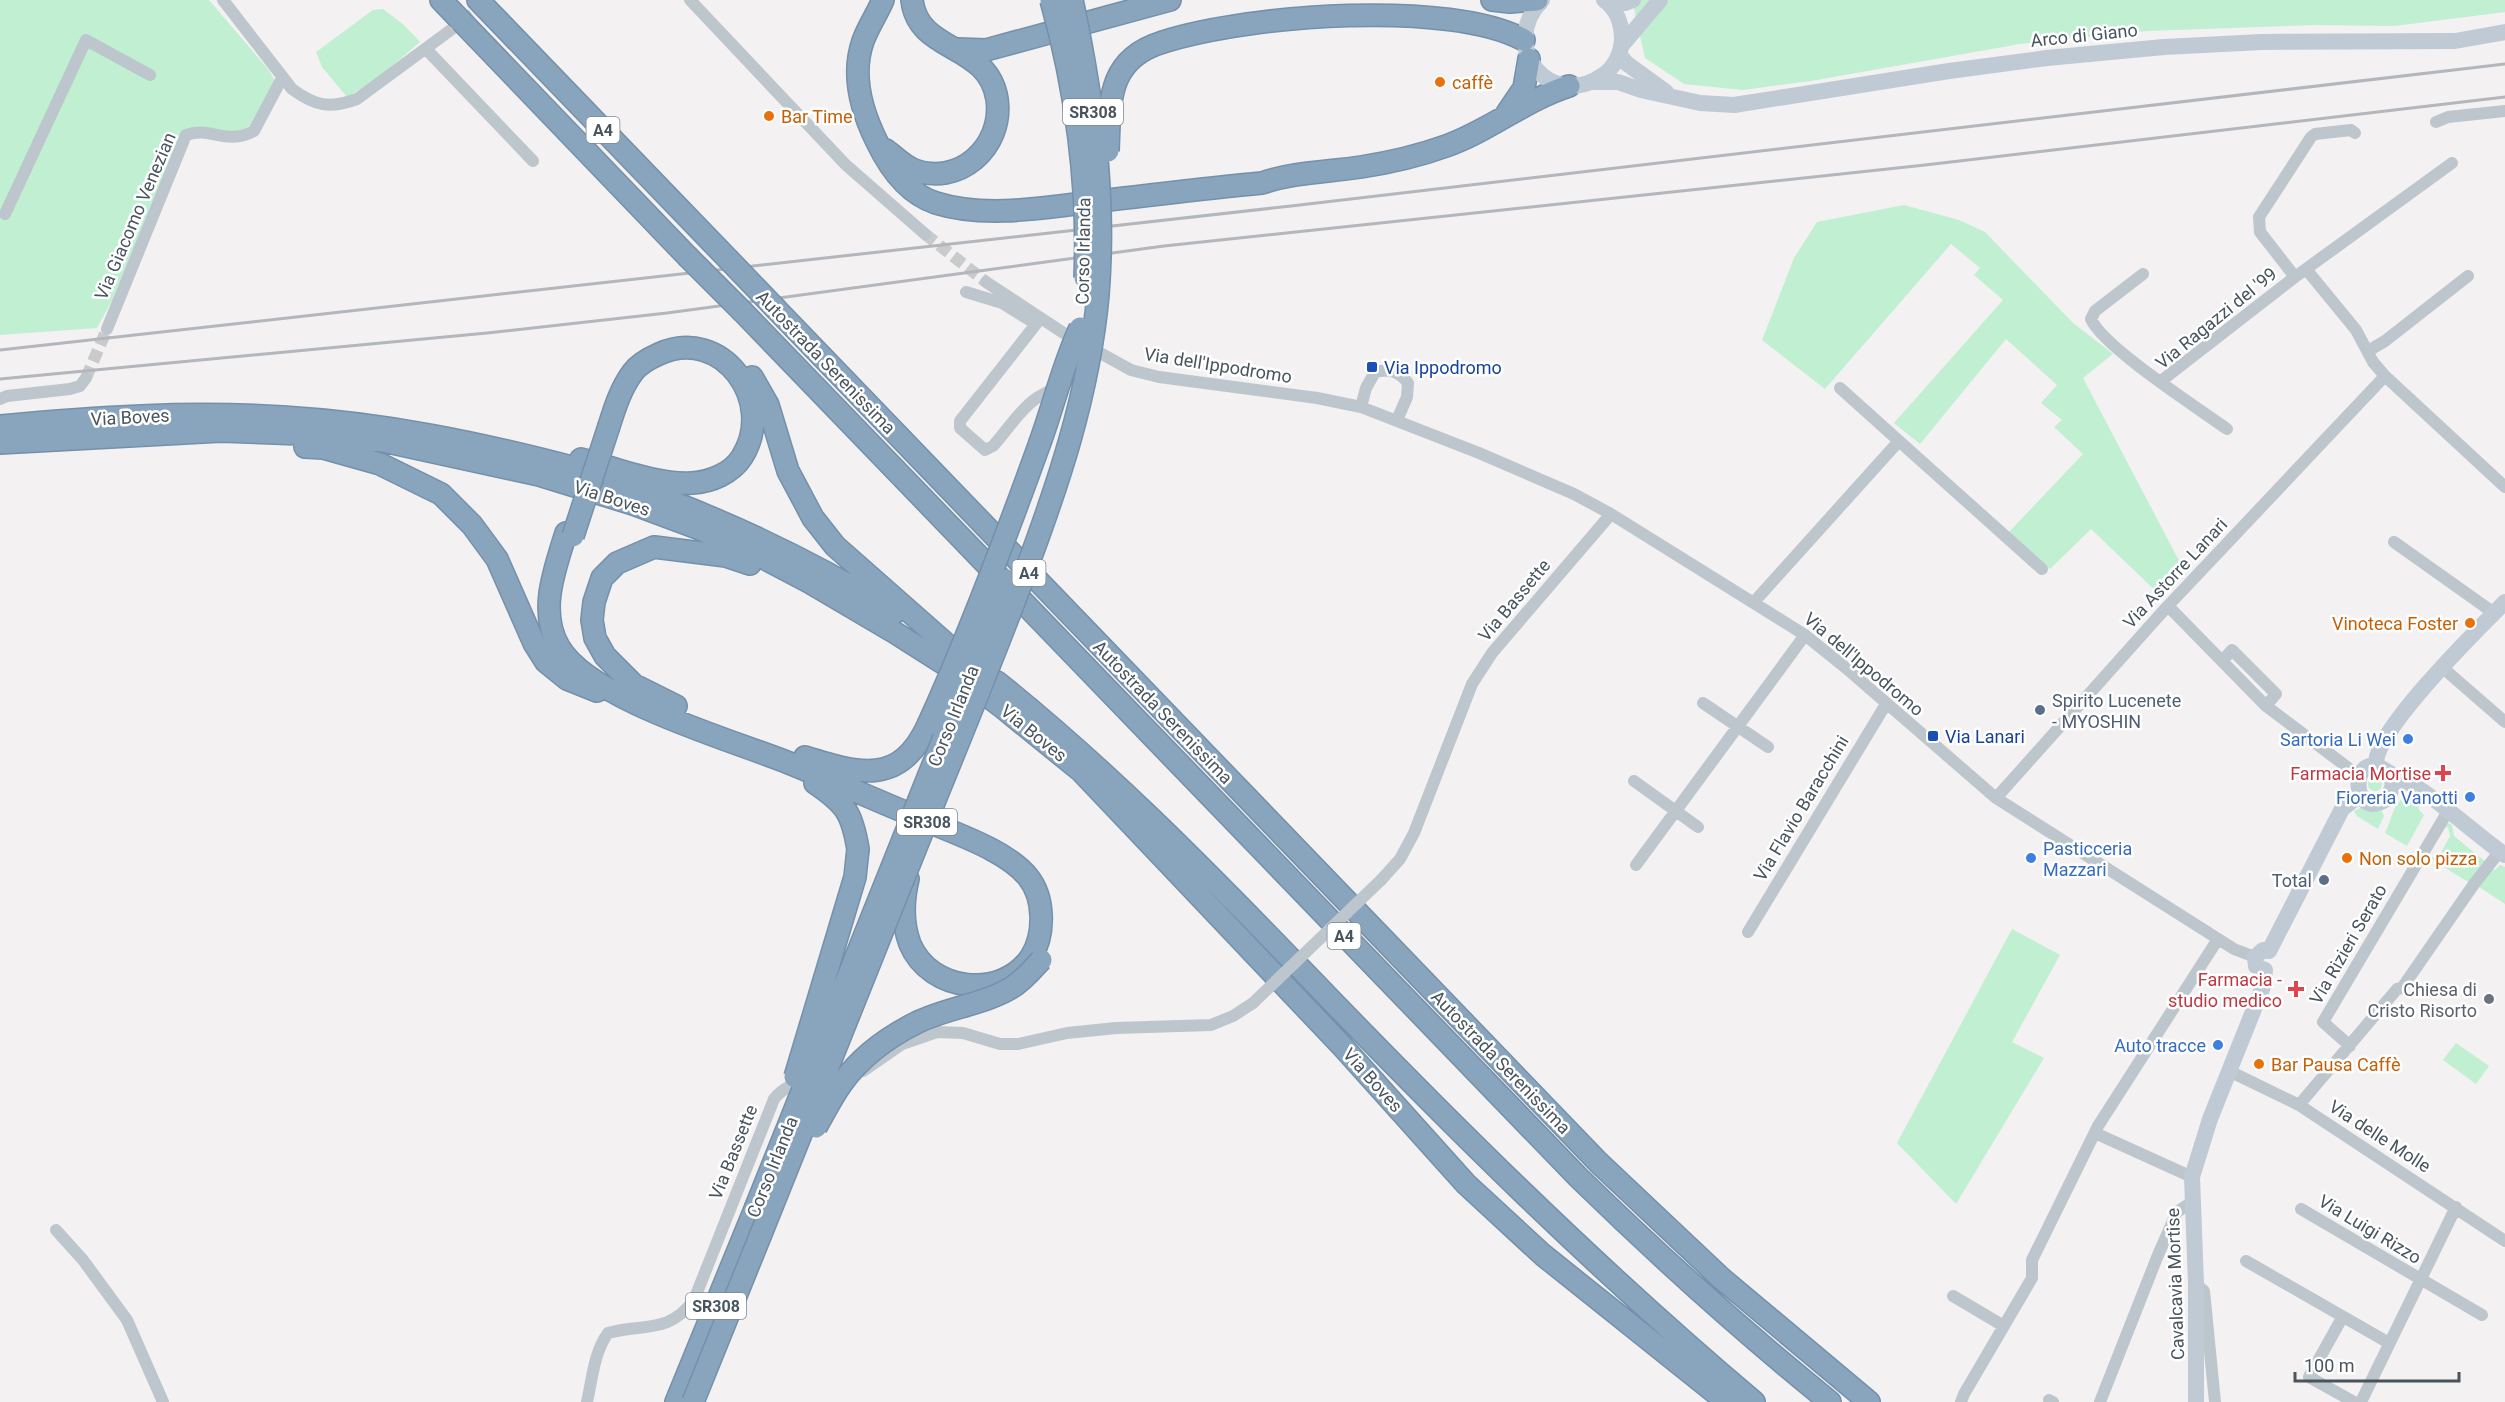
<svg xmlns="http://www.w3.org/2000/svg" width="2505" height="1402" font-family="Roboto,sans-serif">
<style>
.green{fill:#c0efd1}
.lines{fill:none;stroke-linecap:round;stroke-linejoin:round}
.street-tunnel{stroke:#c8cacc;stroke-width:12;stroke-dasharray:12 6;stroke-linecap:butt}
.highway-casing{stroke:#7490aa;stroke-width:24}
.street{stroke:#bdc6cd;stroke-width:12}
.secondary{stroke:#bfcad4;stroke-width:16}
.highway{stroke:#89a5be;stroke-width:21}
.rail{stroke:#b3b6bb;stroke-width:3}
.highway-bridge-casing{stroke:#7490aa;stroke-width:24;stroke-linecap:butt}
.street-bridge{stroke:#bdc6cd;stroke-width:12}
.highway-bridge{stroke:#89a5be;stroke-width:21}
.food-dot{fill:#e8710a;stroke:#fff;stroke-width:2}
.transit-dot{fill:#1a4fb4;stroke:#fff;stroke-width:2}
.service-dot{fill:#5c6f8a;stroke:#fff;stroke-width:2}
.shop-dot{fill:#3f7fe0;stroke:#fff;stroke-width:2}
.health-dot{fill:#e0444e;stroke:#fff;stroke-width:2}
.worship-dot{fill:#6b7280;stroke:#fff;stroke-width:2}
.labels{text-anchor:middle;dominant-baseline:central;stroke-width:5;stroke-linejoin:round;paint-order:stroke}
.shield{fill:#fff;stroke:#80888e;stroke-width:1.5}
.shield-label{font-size:16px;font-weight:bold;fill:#49555e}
.street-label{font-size:18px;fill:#49555e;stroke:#fff}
.food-label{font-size:18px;fill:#c56008;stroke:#fff;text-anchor:start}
.transit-label{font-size:18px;fill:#164399;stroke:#fff;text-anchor:start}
.service-label{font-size:18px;fill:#4e5e75;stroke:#fff;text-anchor:start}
.shop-label{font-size:18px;fill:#366cbe;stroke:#fff;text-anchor:end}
.health-label{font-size:18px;fill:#be3a42;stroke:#fff;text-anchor:end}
.worship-label{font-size:18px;fill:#5b616d;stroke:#fff;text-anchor:end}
</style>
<rect width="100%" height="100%" fill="#f3f1f1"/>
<!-- green -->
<path class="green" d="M0,0H209L268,69L275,81L251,125L234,134L196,128L147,219L112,300L97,328L0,335Z
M1632,0H2505V12L2394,26L2316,25L2147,31L2020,44L1811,81L1743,90L1684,84L1645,58Z
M383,9L404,25L420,42L377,79L347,97L322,67L316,52L373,10Z
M1904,205L1959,220L1985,232L2072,322L2113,354L2083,378L2186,574L2162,597L2091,529L2050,569L2009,532L2083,454L2054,427L2062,420L2041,403L2057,385L2006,339L1920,444L1894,423L2003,300L1974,275L1980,268L1951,244L1825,389L1762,340L1794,258L1817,222Z
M2368 784a7 7 0 1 1 14 0a7 7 0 1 1-14 0Z
M2409,797L2418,801L2419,810L2424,815L2407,846L2385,833C2392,820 2393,799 2409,797Z
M2362,807H2380L2384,816L2378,829L2357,816L2354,811Z
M2448,823L2452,825L2454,836L2486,862L2470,883L2429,858L2439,856L2450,836L2448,827L2445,828Z
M2500,865L2505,867V904L2479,887L2492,869L2495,870Z
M2012,929L2060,955L2012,1042L2044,1058L1956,1204L1897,1143Z
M2456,1043L2489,1066L2476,1084L2443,1060Z"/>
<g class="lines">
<!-- street-tunnel -->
<path class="street-tunnel" d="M448,32L489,2
M925,234L986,282
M86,378L107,329"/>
<!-- highway casing -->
<g class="highway-casing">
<path id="highway" d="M441,0L687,256
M478,0L728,259
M883,0C877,14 868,27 863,41C851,75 862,112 877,142C889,167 908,194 936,203C987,219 1047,207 1099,201C1153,195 1207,188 1262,183C1294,172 1328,172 1361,167C1387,163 1421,155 1446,146C1489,131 1525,100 1569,86
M1492,0L1510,2L1537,0
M1163,42C1251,14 1451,0 1524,40
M958,49L986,50L1170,0
M1507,113L1524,88L1529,59
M886,150C894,156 903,165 912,169C958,188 1004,147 997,99C988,42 918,54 912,0
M777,310L1599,1163L1721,1278L1869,1402
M743,312L1578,1177C1659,1256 1742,1331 1830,1402
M752,377L768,405L788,471L813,518L835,546L953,650
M0,426C94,417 188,411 283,417C384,423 481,443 579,469
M0,443L221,431L301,434L383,441L539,475L633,504L700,529L760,556L809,582L894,632L949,667L1002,707L1081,771L1343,1047L1466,1184L1543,1255L1727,1402
M305,447L323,448L380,464L441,494L472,525L497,559L534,643L546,662L567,679L597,691
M581,459C615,468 657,485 692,483C711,482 732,473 742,457C777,402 722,325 659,354C650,358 639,364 633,372C621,388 615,407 609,426
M614,481C713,514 806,558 895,612
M566,533C555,569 538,611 559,647C590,700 732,740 789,763C836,782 882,803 929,822C959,835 1007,851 1028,877C1045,898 1045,935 1031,957C1002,1000 930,992 910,944C902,923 903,900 908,879
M997,682C1103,767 1197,862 1291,959
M676,706L634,685L605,656L595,638L592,620L594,602L602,578L617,563L654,547L726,556L750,564
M805,757C859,774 900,786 928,725
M815,783C846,804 852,813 858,849
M1301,969C1446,1120 1594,1267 1754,1402
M676,1402L755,1209"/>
</g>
<!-- street -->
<path class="street" d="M223,0L292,89C315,106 330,109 357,99L448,32
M690,0L846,165L925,234
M426,49L533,161
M2436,122L2448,117L2505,111
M5,214L86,40L150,75
M2306,269L2356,330L2373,362L2385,376L2505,487
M2143,274L2095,311L2091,319C2103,347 2198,408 2227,429
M2295,277L2260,232L2259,217L2311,137L2315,134L2351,130L2355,133
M986,282L1062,332L1131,370L1159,377L1317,398L1361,407L1479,453L1574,494L1611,514L1805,635L1846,668L1996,798L2234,949L2255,957
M966,292L1002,303L1036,324L960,421V428L985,450L993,446C1006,432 1019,411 1034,400C1051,387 1075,385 1082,363
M107,329L186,135C211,126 225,146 254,131L282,78
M2368,351L2385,341L2468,276
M2161,381L2295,277L2452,163
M1840,388L1899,441
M0,399L7,396L70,389L80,386L86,378
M1361,407L1366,388L1375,372C1389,369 1399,371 1408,383L1407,397L1397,420
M2394,542L2494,613
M1754,602L1899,441L2042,569
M2168,606L2266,706L2359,776
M2222,661L2232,650L2276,694L2266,706
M2443,668L2505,722
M1703,703L1768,747
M1634,781L1698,827
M1996,798L2165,609L2385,376
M1636,865L1805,635
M1381,880L1400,859L1414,833L1472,684L1492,653L1611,514
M1748,932L1886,704
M2350,1046L2323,1022L2448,811
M863,1071L902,1044L937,1032L963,1033L1000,1044H1018L1067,1033L1116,1028L1211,1025L1233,1016L1253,1003
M2229,1071L2299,1105L2505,1241
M2299,1105L2397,989L2402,988L2474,884L2500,851
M2095,1133L2192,1177
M2301,1209L2482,1315
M56,1230L83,1260L127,1320L163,1402
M2246,1261L2389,1343
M2196,1284L2204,1291L2215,1402
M1953,1296L2002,1325
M2342,1318L2309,1377L2354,1402
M2049,1400L2053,1402
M587,1402C592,1380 594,1352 608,1333C642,1323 668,1335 694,1300L774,1099C783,1088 792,1084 807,1083
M1961,1402L1964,1394L2032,1278V1260L2098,1126L2218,939
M2100,1402L2158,1255L2177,1212L2192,1202
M2361,1402L2456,1207"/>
<!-- secondary -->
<path class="secondary" d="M1542,0C1497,47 1551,112 1603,75C1614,68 1621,54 1622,40C1622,25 1617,9 1604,0
M1607,2L1625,3L1633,0
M1622,45L1660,0
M1619,54L1626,63L1666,92
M1594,82H1618L1641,90L1700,103L1734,105L1949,71L2047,58L2164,47L2261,42L2455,41L2505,32
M2377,766C2366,739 2482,625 2505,602
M2390,773L2393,785L2388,798C2348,826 2349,741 2389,773C2398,780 2411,783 2421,790C2450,810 2476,834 2505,855
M2269,951L2342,809L2360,795
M2265,970L2256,966L2255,957L2263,950L2269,951
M2196,1402V1284L2192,1177L2210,1119L2264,984L2265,970"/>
<!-- highway -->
<use href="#highway" class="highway"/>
<!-- rail -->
<path class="rail" d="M0,350L1291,206C1696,160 2101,114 2505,64
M0,379L487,333L667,313L1164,246L1925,165L2505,97"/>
<!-- highway-bridge casing -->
<g class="highway-bridge-casing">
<path id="highway-bridge" d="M1051,0C1076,89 1089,186 1085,278
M1108,151C1110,101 1107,59 1163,42
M687,256L743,312
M728,259L777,310
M573,536L609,426
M928,725C969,635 1004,542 1038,448C1053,408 1062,367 1080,328
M795,1077L855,877L858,849
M816,1127C824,1113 832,1097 842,1083C860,1058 888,1037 916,1023C946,1008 982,1005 1011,988C1023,981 1032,970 1041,960
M755,1209L1007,580
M693,1402C775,1200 856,998 937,795C966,724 995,653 1022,581C1057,488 1089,395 1098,295C1106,195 1093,98 1072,0"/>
</g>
<!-- street-bridge -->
<path class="street-bridge" d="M1253,1003L1381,880"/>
<!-- highway-bridge -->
<use href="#highway-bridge" class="highway-bridge"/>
</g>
<!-- markers -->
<g class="food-dot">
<circle cx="1440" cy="82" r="6"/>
<circle cx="769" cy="116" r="6"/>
<circle cx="2470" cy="623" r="6"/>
<circle cx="2347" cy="858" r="6"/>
<circle cx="2259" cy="1064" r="6"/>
</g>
<g class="transit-dot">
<rect x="1366" y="361" width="12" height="12" rx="3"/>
<rect x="1927" y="730" width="12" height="12" rx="3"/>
</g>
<g class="service-dot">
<circle cx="2040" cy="710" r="6"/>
<circle cx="2324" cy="880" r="6"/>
</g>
<g class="shop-dot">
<circle cx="2408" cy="739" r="6"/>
<circle cx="2470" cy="797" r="6"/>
<circle cx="2031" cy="858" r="6"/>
<circle cx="2218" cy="1045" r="6"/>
</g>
<g class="health-dot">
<path d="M2440 764h6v6h6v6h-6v6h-6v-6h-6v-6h6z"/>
<path d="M2293 980h6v6h6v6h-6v6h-6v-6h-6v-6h6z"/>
</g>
<circle class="worship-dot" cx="2489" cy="999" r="6"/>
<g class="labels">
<!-- shield labels -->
<g class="shield">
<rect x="1063" y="99" width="60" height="26" rx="4.5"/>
<rect x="586.5" y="117" width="33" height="26" rx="4.5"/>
<rect x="1012.5" y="560" width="33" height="26" rx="4.5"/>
<rect x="897" y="809" width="60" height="26" rx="4.5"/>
<rect x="1327.5" y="923" width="33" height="26" rx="4.5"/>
<rect x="686" y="1293" width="60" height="26" rx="4.5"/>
</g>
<g class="shield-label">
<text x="1093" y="112">SR308</text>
<text x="603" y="130">A4</text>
<text x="1029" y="573">A4</text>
<text x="927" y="822">SR308</text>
<text x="1344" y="936">A4</text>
<text x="716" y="1306">SR308</text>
</g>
<!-- street labels -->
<g class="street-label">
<text transform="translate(2084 35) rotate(-6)">Arco di Giano</text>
<text transform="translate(135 216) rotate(-67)">Via Giacomo Venezian</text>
<text transform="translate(1083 251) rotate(-89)">Corso Irlanda</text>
<text transform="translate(2216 318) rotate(-39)">Via Ragazzi del '99</text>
<text transform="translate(826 362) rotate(46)">Autostrada Serenissima</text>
<text transform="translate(1218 365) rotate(9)">Via dell'Ippodromo</text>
<text transform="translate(130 417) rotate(-3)">Via Boves</text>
<text transform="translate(612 498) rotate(18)">Via Boves</text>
<text transform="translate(2175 573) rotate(-47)">Via Astorre Lanari</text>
<text transform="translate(1514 600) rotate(-50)">Via Bassette</text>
<text transform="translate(1864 664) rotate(40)">Via dell'Ippodromo</text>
<text transform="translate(1163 712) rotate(46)">Autostrada Serenissima</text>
<text transform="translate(953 716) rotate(-68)">Corso Irlanda</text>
<text transform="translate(1034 733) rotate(39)">Via Boves</text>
<text transform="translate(1801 808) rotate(-59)">Via Flavio Baracchini</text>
<text transform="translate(2348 944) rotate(-60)">Via Rizieri Serato</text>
<text transform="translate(1501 1062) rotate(46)">Autostrada Serenissima</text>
<text transform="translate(1373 1080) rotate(48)">Via Boves</text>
<text transform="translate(2380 1136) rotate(33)">Via delle Molle</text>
<text transform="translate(733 1152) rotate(-68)">Via Bassette</text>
<text transform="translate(772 1167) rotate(-68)">Corso Irlanda</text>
<text transform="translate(2370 1229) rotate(31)">Via Luigi Rizzo</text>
<text transform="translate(2175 1284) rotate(-92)">Cavalcavia Mortise</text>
</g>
<!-- food labels -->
<g class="food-label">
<text x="1452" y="82">caffè</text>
<text x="781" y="116">Bar Time</text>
<text x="2458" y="623" text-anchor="end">Vinoteca Foster</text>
<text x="2359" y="858">Non solo pizza</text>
<text x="2271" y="1064">Bar Pausa Caffè</text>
</g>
<!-- transit labels -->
<g class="transit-label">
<text x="1384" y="367">Via Ippodromo</text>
<text x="1945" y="736">Via Lanari</text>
</g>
<!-- service labels -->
<g class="service-label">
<text x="2052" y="700">Spirito Lucenete<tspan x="2052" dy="21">- MYOSHIN</tspan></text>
<text x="2312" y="880" text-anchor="end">Total</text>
</g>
<!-- shop labels -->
<g class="shop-label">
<text x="2396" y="739">Sartoria Li Wei</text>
<text x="2458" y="797">Fioreria Vanotti</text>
<text x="2043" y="848" text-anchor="start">Pasticceria<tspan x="2043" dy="21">Mazzari</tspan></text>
<text x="2206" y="1045">Auto tracce</text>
</g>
<!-- health labels -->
<g class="health-label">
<text x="2431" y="773">Farmacia Mortise</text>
<text x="2282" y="979">Farmacia -<tspan x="2282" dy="21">studio medico</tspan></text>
</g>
<!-- worship labels -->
<g class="worship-label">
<text x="2477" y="989">Chiesa di<tspan x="2477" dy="21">Cristo Risorto</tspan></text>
</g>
</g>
<!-- scale -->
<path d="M2295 1372v9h164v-9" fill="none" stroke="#49555e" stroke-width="3"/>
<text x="2304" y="1372" font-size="18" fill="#49555e" stroke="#ffffff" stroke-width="4.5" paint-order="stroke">100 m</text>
</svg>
